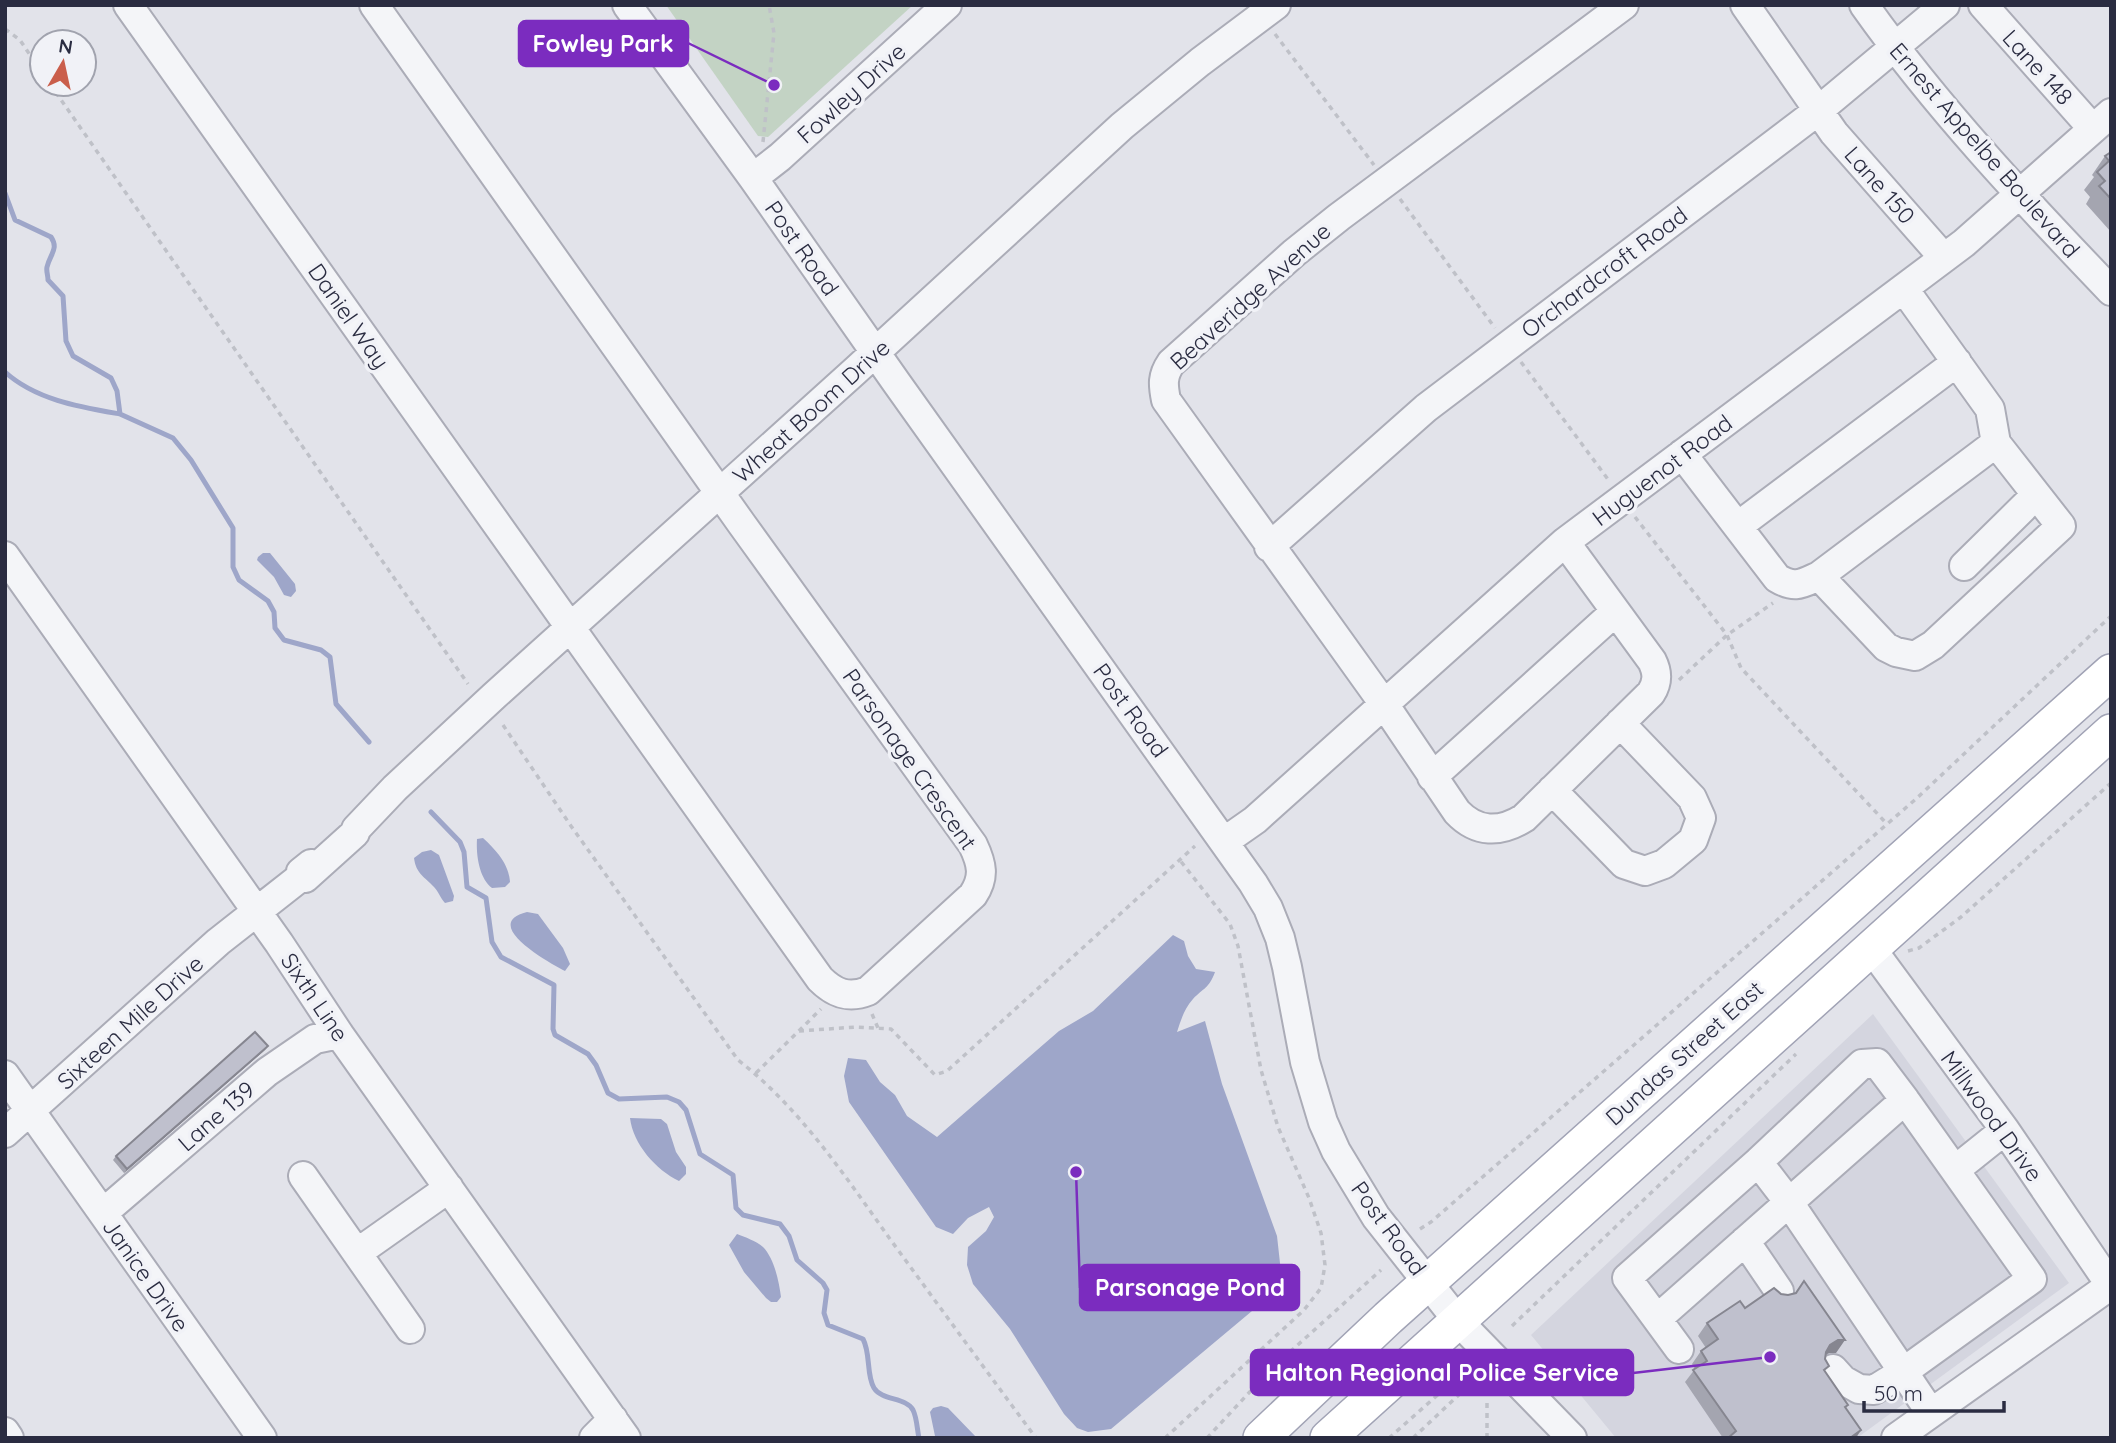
<svg xmlns="http://www.w3.org/2000/svg" width="2116" height="1443" font-family="Quicksand,sans-serif">
<style>
.built{fill:#d4d5df}
.green{fill:#c3d3c4}
.water{fill:#9ea6c9}
.lines{fill:none;stroke-linecap:round;stroke-linejoin:round}
.stream{stroke:#9ea6c9;stroke-width:5}
.minor-casing{stroke:#abacb7;stroke-width:32}
.major-casing{stroke:#a1a3b5;stroke-width:38}
.path{stroke:#bfc1c8;stroke-width:3.5;stroke-dasharray:5 5;stroke-linecap:butt}
.minor{stroke:#f4f5f8;stroke-width:28}
.major{stroke:#fff;stroke-width:35}
.wall{fill:#a4a5b0}
.shaded-wall{fill:#868690}
.building{fill:#bfc0cd;stroke:#868690;stroke-width:2}
.labels{text-anchor:middle;dominant-baseline:central;stroke-width:7;stroke-linejoin:round;paint-order:stroke}
.street-label{font-size:23px;fill:#2a2c41;stroke:#f1f2f7}
.leader{fill:none;stroke:#7b2cbf;stroke-width:2.5}
.callout-dot{fill:#7b2cbf;stroke:#f1f2f7;stroke-width:2.5}
.callout{fill:#7b2cbf;stroke:#7b2cbf;stroke-width:2.5}
.callout-label{font-size:24px;text-anchor:middle;font-weight:bold;fill:#fff}
</style>
<rect width="100%" height="100%" fill="#e2e3ea"/>
<!-- built -->
<path class="built" d="M1873,1014L2069,1283L1857,1438H1616L1531,1335Z"/>
<!-- green -->
<path class="green" d="M666,5H913L768,137L758,136Z"/>
<!-- water -->
<path class="water" d="M263,553H270L295,584L296,591L291,597L284,595L274,577L257,560L258,557Z
M483,838C496,850 509,864 510,882L505,887L492,888C479,878 476,855 477,839Z
M431,850L439,855L454,896L453,901L445,903C440,898 439,892 434,887C425,877 416,874 414,858L422,852Z
M527,912L538,914L563,948L570,964L565,971C550,963 479,924 527,912Z
M1173,935L1184,941L1188,956L1196,969L1215,972C1209,989 1203,988 1193,999C1184,1009 1181,1020 1177,1032L1205,1021L1222,1084L1277,1236L1281,1272L1252,1311L1111,1429L1088,1432L1077,1428L1064,1414L1010,1329L973,1284L967,1265L968,1247L986,1231L994,1217L989,1207L968,1218L953,1234L936,1227L849,1102L844,1076L848,1058L866,1060L880,1082L895,1095L907,1116L937,1137L1059,1031L1093,1011Z
M630,1118L661,1119L667,1124L676,1152L686,1167V1174L679,1181C656,1170 633,1144 630,1118Z
M737,1234C745,1237 756,1241 763,1247C774,1258 779,1281 781,1297L777,1302H771L766,1298L744,1272L729,1245Z
M941,1406L948,1408L977,1438H938L935,1436L930,1412L933,1408Z"/>
<g class="lines">
<!-- stream -->
<path class="stream" d="M5,193L15,220L51,237C59,249 50,254 47,267C46,271 48,275 48,280L63,296L66,341L73,356L111,378L117,391L120,414L173,438L191,460L233,528V567L239,580L268,601L274,612L275,628L284,640L321,650L330,657L336,704L369,742
M5,372C36,400 80,407 120,414
M431,812L460,842L464,852L467,887L486,898L492,942L501,957L554,985L553,1029L555,1035L588,1054L596,1065L608,1093L619,1099L667,1097L679,1102L686,1110L700,1154L733,1175L736,1208L743,1215L780,1224L789,1236L797,1260L823,1283L827,1290L824,1313L828,1325L863,1339C871,1354 866,1375 874,1388C882,1401 906,1397 913,1410C917,1418 917,1429 919,1438"/>
<!-- minor casing -->
<g class="minor-casing">
<path id="minor" d="M128,5L820,979C834,993 848,999 868,991L973,895C985,877 982,864 973,845L741,523L374,5
M627,5L753,178L896,382L1253,883L1268,908L1280,938L1287,967L1305,1062L1323,1122L1336,1151L1376,1217L1458,1321L1572,1438
M1745,5L1834,133L1944,258
M1864,5C1937,108 2024,200 2111,291
M1983,5L2093,129
M753,178L780,157L947,5
M1682,454L1777,578C1795,589 1801,584 1819,576L1996,443L1990,409L1904,289
M1738,526L1957,362
M1565,542L1652,661C1658,673 1658,682 1651,693L1524,818C1500,833 1477,833 1457,812L1384,704L1166,400C1163,385 1162,376 1171,363L1294,253L1339,217L1624,5
M1269,547L1426,408L1819,110L1945,5
M5,556L279,943L339,1034L626,1438
M1964,566L2036,495
M1819,576L1886,647L1896,652L1915,656L1933,645L2061,526L1996,443
M1432,777L1615,612
M1552,790L1624,864L1645,871L1664,864L1693,840L1701,818L1692,798L1620,723
M1225,841L1255,820L1565,542L1964,243L2111,113
M302,876L305,878L355,833L356,829L395,788L494,696L855,371L1122,126L1200,62L1276,5
M1871,948L2005,1130L2111,1286
M5,1075L262,1438
M5,1133L218,942L302,876L301,872L311,864
M1758,1162L1788,1201L1931,1413
M1955,1170L2005,1130
M303,1176L410,1329
M103,1213L267,1072L315,1039L339,1034
M1745,1241L1779,1291
M357,1253L449,1188
M1657,1319L1905,1100
M1679,1349L1627,1278L1758,1162L1862,1064L1877,1063L1905,1100L2032,1279L1903,1372L1874,1390L1859,1389L1843,1380L1833,1369
M5,1432L9,1438
M594,1438L613,1419
M1896,1438L2111,1285"/>
</g>
<!-- major casing -->
<g class="major-casing">
<path id="major" d="M1261,1438L1388,1318L2111,672
M1328,1438L2111,732"/>
</g>
<!-- path -->
<path class="path" d="M5,29L20,40L42,73
M1275,34L1374,165
M50,84L468,684
M763,142L774,33L769,5
M1400,199L1495,328
M1521,362L1610,482
M1635,517L1727,635L1741,668L1887,824
M1679,680L1727,635L1773,603
M503,725L571,826L738,1060C800,1108 845,1176 890,1239C939,1306 987,1372 1036,1438
M1908,951L1919,948L1961,917L2111,783
M872,1014L878,1028
M799,1031L856,1027L891,1029L935,1075L947,1071L1195,846
M756,1073L821,1009
M1420,1229L1431,1222L1917,798L2111,616
M1512,1326L1796,1054
M1165,1438L1304,1310L1321,1288L1325,1265L1321,1233L1309,1198L1278,1127L1261,1070L1238,946L1230,924L1179,859
M1207,1438L1271,1369L1381,1270
M1389,1438L1467,1369
M1413,1438L1465,1389L1472,1386
M1487,1438V1400"/>
<!-- minor -->
<use href="#minor" class="minor"/>
<!-- major -->
<use href="#major" class="major"/>
</g>
<!-- wall -->
<path class="wall" d="M2111,152V232L2086,204L2090,197L2084,190L2094,177L2092,175L2105,156Z
M265,1050L124,1173L113,1160L116,1156Z
M1804,1281L1836,1353H1829L1826,1355L1825,1372L1848,1405L1846,1408L1856,1438H1723L1685,1382L1695,1369L1692,1364L1701,1351L1706,1348L1698,1336L1707,1323L1781,1294L1788,1295L1795,1293Z"/>
<!-- shaded-wall -->
<path class="shaded-wall" d="M268,1046L265,1050L124,1173L127,1169Z
M1838,1340H1845L1836,1353H1829L1821,1357L1830,1345Z
M1861,1430L1856,1438H1850Z"/>
<!-- building -->
<path class="building" d="M2111,152V199L2099,186L2105,181L2097,172L2109,161L2105,156Z
M255,1032L268,1046L127,1169L116,1156Z
M1804,1281L1845,1340H1838L1830,1345L1826,1352L1825,1359L1829,1366L1824,1370L1848,1405L1845,1407L1861,1430L1850,1438H1728L1736,1431L1693,1370L1707,1361L1701,1351L1718,1339L1707,1323L1740,1301L1745,1308L1774,1288L1781,1294L1788,1295L1796,1293Z"/>
<g class="labels">
<!-- street labels -->
<g class="street-label">
<text transform="translate(2038 67) rotate(48)">Lane 148</text>
<text transform="translate(851 93) rotate(-42)">Fowley Drive</text>
<text transform="translate(1985 150) rotate(49)">Ernest Appelbe Boulevard</text>
<text transform="translate(1880 185) rotate(49)">Lane 150</text>
<text transform="translate(802 248) rotate(55)">Post Road</text>
<text transform="translate(1604 272) rotate(-37)">Orchardcroft Road</text>
<text transform="translate(1250 296) rotate(-42)">Beaveridge Avenue</text>
<text transform="translate(349 316) rotate(55)">Daniel Way</text>
<text transform="translate(811 411) rotate(-42)">Wheat Boom Drive</text>
<text transform="translate(1662 470) rotate(-37)">Huguenot Road</text>
<text transform="translate(1131 710) rotate(54)">Post Road</text>
<text transform="translate(910 759) rotate(55)">Parsonage Crescent</text>
<text transform="translate(315 997) rotate(56)">Sixth Line</text>
<text transform="translate(130 1022) rotate(-42)">Sixteen Mile Drive</text>
<text transform="translate(1684 1053) rotate(-42)">Dundas Street East</text>
<text transform="translate(216 1116) rotate(-41)">Lane 139</text>
<text transform="translate(1992 1116) rotate(54)">Millwood Drive</text>
<text transform="translate(1389 1228) rotate(54)">Post Road</text>
<text transform="translate(146 1275) rotate(55)">Janice Drive</text>
</g>
</g>
<!-- callouts -->
<path class="leader" d="M774 85L688 43M1076 1172L1080 1288M1770 1357L1633 1373"/>
<g class="callout-dot">
<circle cx="774" cy="85" r="7"/>
<circle cx="1076" cy="1172" r="7"/>
<circle cx="1770" cy="1357" r="7"/>
</g>
<g class="callout">
<rect x="519" y="21" width="169" height="45" rx="7"/>
<rect x="1080" y="1265" width="219" height="45" rx="7"/>
<rect x="1251" y="1350" width="382" height="45" rx="7"/>
</g>
<g class="callout-label">
<text x="603" y="52">Fowley Park</text>
<text x="1190" y="1296">Parsonage Pond</text>
<text x="1442" y="1381">Halton Regional Police Service</text>
</g>
<!-- border -->
<rect width="2116" height="1443" fill="none" stroke="#2a2c41" stroke-width="14"/>
<!-- north arrow -->
<g transform="translate(63 63) rotate(9)"><circle r="33" fill="#f1f2f7" stroke="#a1a3ae" stroke-width="2"/>
<path d="M0-5L12 26L0 18L-12 26Z" fill="#ca5e4b"/>
<text y="-10" font-size="19" font-weight="bold" text-anchor="middle" fill="#2a2c41">N</text>
</g>
<!-- scale -->
<path d="M1864 1401v10h140v-10" fill="none" stroke="#2a2c41" stroke-width="3.5"/>
<text x="1874" y="1401" font-size="21" fill="#2a2c41" stroke="#f1f2f7" stroke-width="5" paint-order="stroke">50 m</text>
</svg>
